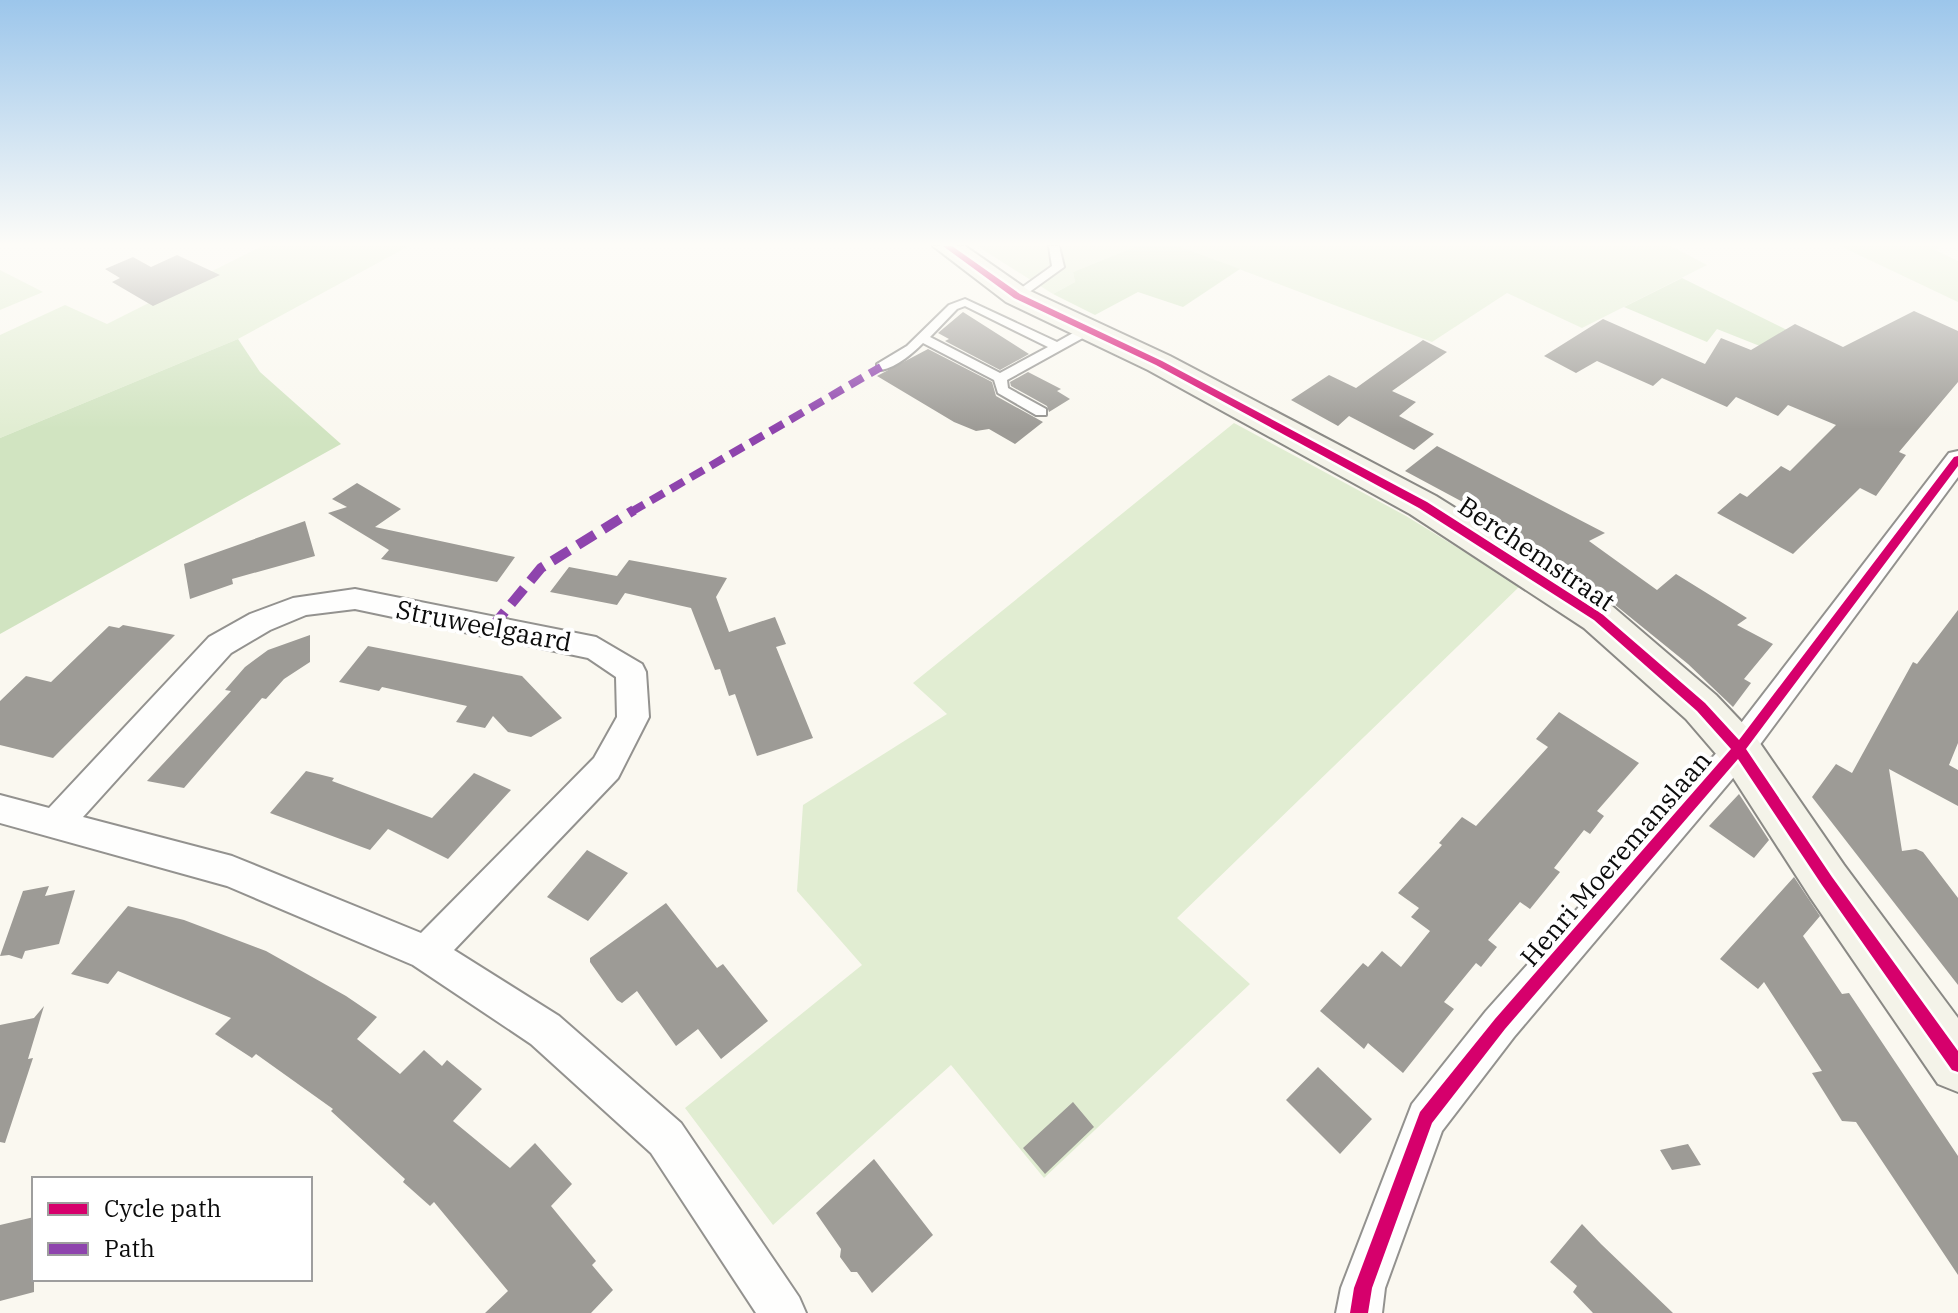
<svg xmlns="http://www.w3.org/2000/svg" width="1958" height="1313" font-family="'IBM Plex Serif',serif">
<style>
.green{fill:#e1edd2}
.forest{fill:#d1e4c1}
.building{fill:#9d9b96}
.lines{fill:none;stroke-linecap:round;stroke-linejoin:round}
.lane-casing{stroke:#93928f;stroke-width:4}
.street-casing{stroke:#93928f;stroke-width:4}
.secondary-casing{stroke:#8a8985;stroke-width:4}
.lane{fill:#fefefd;fill-rule:evenodd}
.street{fill:#fefefd;fill-rule:evenodd}
.secondary{fill:#f4f3e9;fill-rule:evenodd}
.quiet-far1{stroke:#8e44ad;stroke-width:8;stroke-dasharray:15 8;stroke-linecap:butt}
.quiet{stroke:#8e44ad;stroke-width:10;stroke-dasharray:20 10;stroke-linecap:butt}
.cycleway-casing{stroke:#fff;stroke-width:5}
.cycleway{fill:#d6006c;fill-rule:evenodd}
.labels{text-anchor:middle;dominant-baseline:central;stroke-width:8;stroke-linejoin:round;paint-order:stroke}
.street-label{font-size:26px;fill:#0c0c0c;stroke:#fff}
</style>
<rect width="100%" height="100%" fill="#faf8f0"/>
<!-- green -->
<path class="green" d="M262,246H409L238,339L0,438V335L65,305L107,324Z
M977,246H1137L1073,272L1075,282L1053,294Z
M1178,246H1671L1707,265L1582,328L1507,293L1432,342Z
M1840,246H1941L1935,250L1958,261V302Z
M0,270L43,292L0,310Z
M1234,423L1406,516L1520,586L1177,918L1250,984L1044,1178L951,1065L773,1225L685,1108L862,965L797,891L803,805L947,714L913,683Z"/>
<!-- forest -->
<path class="forest" d="M1137,246H1178L1240,269L1183,307L1138,292L1095,315L1053,294L1075,282L1073,272Z
M1682,278L1801,337L1780,354L1717,329L1707,342L1624,307Z
M238,339L260,372L341,444L0,634V438Z"/>
<!-- building -->
<path class="building" d="M177,255L220,275L153,306L112,282L120,278L105,269L133,257L151,267Z
M1914,311L1958,331V382L1899,452L1906,455L1876,496L1860,488L1793,554L1717,513L1740,493L1747,497L1781,466L1790,471L1836,425L1788,405L1778,416L1736,397L1727,407L1662,378L1653,386L1597,361L1576,373L1544,356L1603,319L1705,364L1721,338L1751,350L1795,324L1843,347Z
M963,312L1029,354L1000,370L945,341L949,339L938,333Z
M1423,340L1447,352L1392,391L1416,402L1399,416L1434,434L1414,450L1349,416L1338,426L1291,400L1329,375L1356,388Z
M928,349L992,382L996,396L1043,422L1015,444L989,429L976,431L954,422L877,376Z
M1028,372L1061,389L1057,391L1070,399L1049,412L1047,406L1011,386L1010,382Z
M1437,446L1605,533L1589,541L1657,590L1676,574L1747,618L1737,625L1773,644L1744,679L1751,683L1733,707L1688,664L1614,604L1569,576L1500,522L1405,471Z
M357,483L401,509L375,527L515,557L497,582L381,559L389,550L328,513L347,507L332,499Z
M305,521L315,556L232,579L233,584L190,599L184,564Z
M629,560L727,578L716,597L729,632L775,617L786,644L776,647L813,738L757,756L735,694L729,696L720,669L715,670L691,608L625,593L617,605L550,592L569,567L617,576Z
M1958,610V743L1949,765L1958,770V806L1889,769L1902,851L1916,849L1923,852L1958,898V985L1812,797L1836,764L1852,773L1913,662L1917,664Z
M123,625L175,635L53,758L0,745V701L26,676L51,682L109,626L119,628Z
M310,635V662L284,679L266,699L262,698L184,788L147,781L231,691L225,690L245,667L268,650Z
M368,646L522,676L562,718L531,737L508,732L493,716L485,728L456,722L467,706L382,687L379,691L339,682Z
M1559,712L1639,763L1597,811L1604,816L1590,834L1584,830L1554,868L1560,872L1530,909L1520,902L1488,940L1497,947L1481,967L1476,963L1444,1002L1454,1009L1403,1073L1368,1043L1364,1049L1320,1011L1363,963L1368,967L1382,951L1401,967L1430,931L1411,917L1419,908L1398,893L1442,845L1439,843L1462,817L1476,826L1548,747L1536,739Z
M306,771L334,778L332,781L432,818L474,773L511,790L448,859L388,829L370,850L270,813Z
M1739,794L1769,840L1754,858L1709,826Z
M587,850L628,873L588,921L547,897Z
M1794,877L1820,916L1803,936L1842,994L1849,993L1958,1156V1275L1856,1122L1842,1121L1812,1073L1822,1071L1764,982L1758,989L1720,959Z
M49,886L45,896L75,890L59,944L25,951L22,959L9,955L0,956L23,891Z
M666,903L717,968L723,964L768,1021L721,1059L698,1029L676,1046L637,991L622,1003L617,1000L590,962V958Z
M128,906L184,920L266,951L346,996L377,1017L357,1039L400,1074L424,1050L442,1066L447,1060L482,1089L453,1121L510,1168L535,1143L572,1184L551,1206L596,1261L592,1265L613,1290L591,1313H485L508,1291L434,1202L430,1206L403,1182L405,1179L331,1111L333,1109L256,1054L252,1058L215,1034L231,1018L118,971L108,984L71,974Z
M44,1006L28,1059L33,1058L5,1143L0,1142V1025L34,1018Z
M1318,1067L1372,1119L1340,1154L1286,1100Z
M1073,1102L1094,1127L1045,1174L1023,1148Z
M1688,1144L1701,1165L1672,1170L1660,1150Z
M874,1159L933,1235L872,1293L857,1272H851L840,1257L841,1249L816,1213Z
M34,1217V1292L0,1301V1225Z
M1582,1224L1601,1244L1673,1313H1593L1573,1292L1577,1286L1550,1262Z"/>
<g class="lines">
<!-- lane casing -->
<g class="lane-casing">
<path id="lane" d="M1049,246H1059L1064,267L1021,298H1013V294L1052,266Z
M965,299L1057,342L1082,328H1090V334L1007,380L1008,388L1046,409V415H1036L998,393L994,380L923,343C912,354 892,371 877,370V364L907,346L949,305ZM965,306L1048,347L1000,373L930,337L957,309Z"/>
</g>
<!-- street casing -->
<g class="street-casing">
<path id="street" d="M1958,451V477L1750,758L1514,1037L1442,1131L1385,1288L1382,1313H1336L1341,1288L1412,1104L1486,1011L1728,740L1949,453Z
M355,589L596,637L642,664L646,672L649,717L618,778L454,950L559,1016L681,1123L799,1297L806,1313H756L651,1153L531,1044L413,965L227,886L0,823V795L49,808L209,637L250,614L293,598ZM355,609L588,658L616,677L617,717L594,758L421,933L232,856L83,817L231,653L270,630L306,615Z"/>
</g>
<!-- secondary casing -->
<g class="secondary-casing">
<path id="secondary" d="M933,246H965L1028,290L1170,356L1436,496L1612,606L1716,695L1755,736L1844,865L1958,1018V1092L1938,1084L1810,897L1723,762L1686,719L1584,628L1410,514L1148,370L1006,302Z"/>
</g>
<!-- lane -->
<use href="#lane" class="lane"/>
<!-- street -->
<use href="#street" class="street"/>
<!-- secondary -->
<use href="#secondary" class="secondary"/>
<!-- quiet-far1 -->
<path class="quiet-far1" d="M631,512L881,367"/>
<!-- quiet -->
<path class="quiet" d="M492,627L541,568L634,510"/>
<!-- cycleway casing -->
<g class="cycleway-casing">
<path id="cycleway" d="M943,246H952L1020,294L1162,361L1427,502L1602,614L1705,703L1739,740L1954,457L1958,456V466L1746,749L1832,877L1958,1051V1072L1952,1070L1822,885L1738,759L1505,1029L1432,1123L1372,1288L1368,1313H1350L1354,1288L1420,1112L1495,1019L1731,749L1697,711L1594,620L1419,508L1156,365L1014,298Z"/>
</g>
<!-- cycleway -->
<use href="#cycleway" class="cycleway"/>
</g>
<!-- sky -->
<linearGradient id="sky" x2="0" y2="1"><stop stop-color="#9cc6eb"/><stop offset="0.57" stop-color="#fdfcf8"/><stop offset="1" stop-color="#fdfcf8" stop-opacity="0"/></linearGradient>
<rect width="1958" height="429" fill="url(#sky)"/>
<g class="labels">
<!-- street labels -->
<g class="street-label">
<text transform="translate(1537 553) rotate(34)">Berchemstraat</text>
<text transform="translate(484 625) rotate(11)">Struweelgaard</text>
<text transform="translate(1615 858) rotate(-49)">Henri Moeremanslaan</text>
</g>
</g>
<!-- legend -->
<rect x="32" y="1177" width="280" height="104" fill="#ffffff" stroke="#9e9e9e" stroke-width="2"/>
<rect x="48" y="1203" width="40" height="12" fill="#d6006c" stroke="#9e9e9e" stroke-width="2"/>
<text x="104" y="1217" font-size="24" fill="#0c0c0c">Cycle path</text>
<rect x="48" y="1243" width="40" height="12" fill="#8e44ad" stroke="#9e9e9e" stroke-width="2"/>
<text x="104" y="1257" font-size="24" fill="#0c0c0c">Path</text>
</svg>
